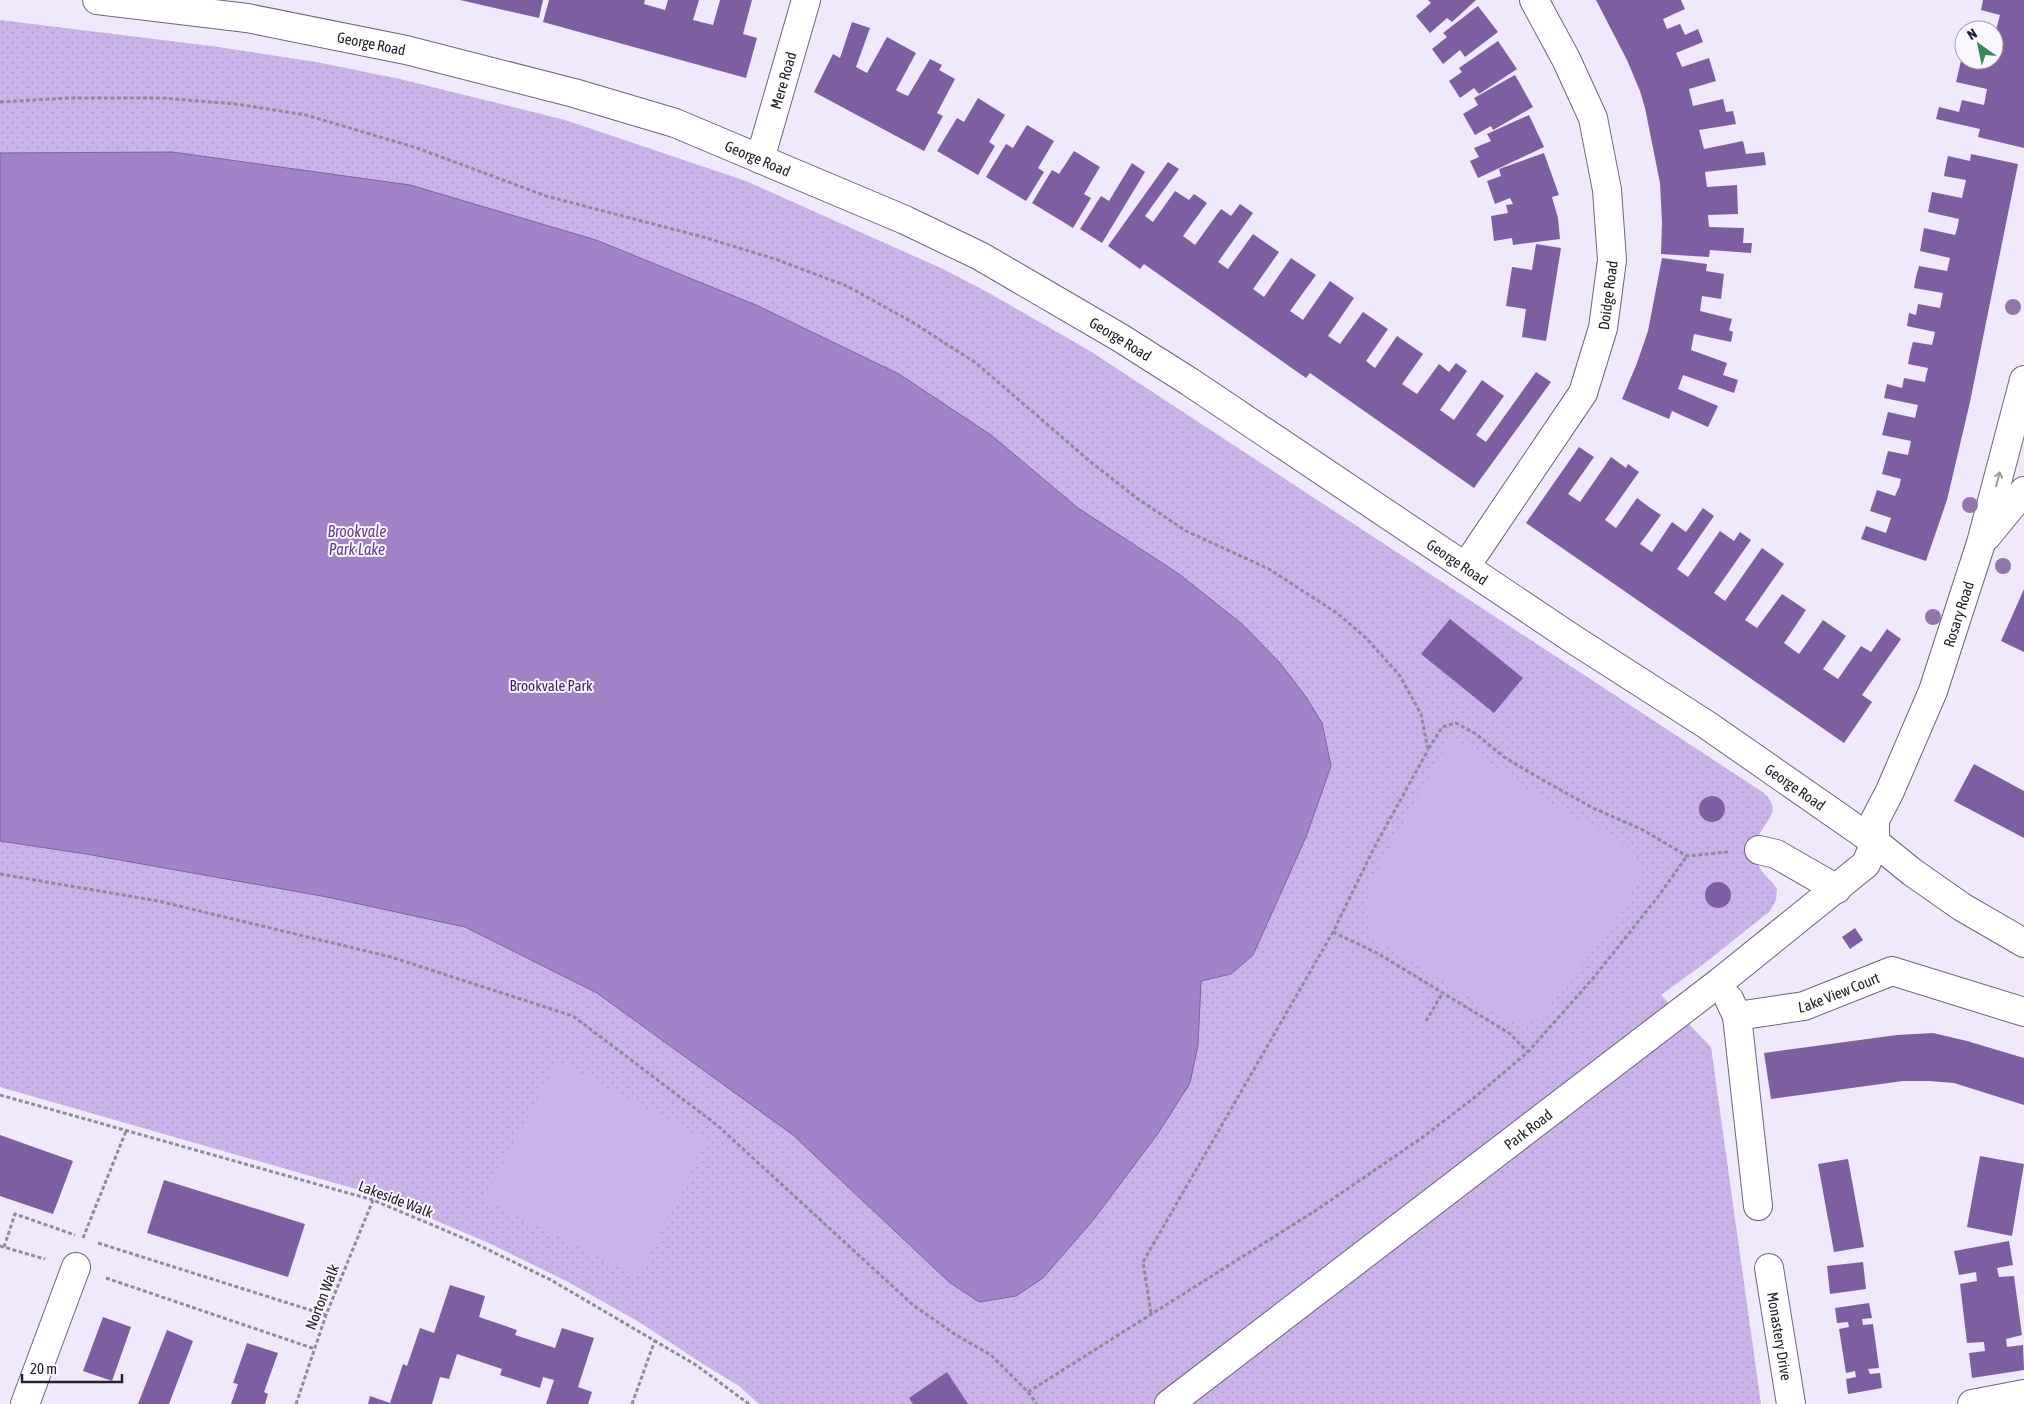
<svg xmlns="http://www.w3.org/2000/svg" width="2024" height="1404" font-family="'Asap Condensed',sans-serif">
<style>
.park{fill:url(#park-dots)}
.pitch{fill:#cab3e9}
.water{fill:#a283c8;stroke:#7c6599}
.building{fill:#7d5fa1}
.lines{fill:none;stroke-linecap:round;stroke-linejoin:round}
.minor-casing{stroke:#6f647f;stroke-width:30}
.path{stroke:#908a99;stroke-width:3;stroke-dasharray:4 2.5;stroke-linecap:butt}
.minor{stroke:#fff;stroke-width:28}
.tree{fill:#9175ab}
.oneway{stroke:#9d9ba0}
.labels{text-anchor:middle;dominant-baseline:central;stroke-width:4;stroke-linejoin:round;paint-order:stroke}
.street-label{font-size:15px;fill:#25202b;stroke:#faf8fe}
.park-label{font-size:15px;fill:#44176a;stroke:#faf8fe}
.water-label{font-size:16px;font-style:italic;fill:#663d91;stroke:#faf8fe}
</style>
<defs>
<pattern id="park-dots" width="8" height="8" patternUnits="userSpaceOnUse" patternTransform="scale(1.25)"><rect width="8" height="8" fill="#cab3e9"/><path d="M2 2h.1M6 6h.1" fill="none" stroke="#ad9ac8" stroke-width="1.8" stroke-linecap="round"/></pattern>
</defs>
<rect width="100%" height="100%" fill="#f0e8fb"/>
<!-- park -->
<path class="park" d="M0,20L211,46L316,62L400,79L565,120L746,181L943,269L989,293L1090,351L1764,793C1781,810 1769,817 1760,833C1757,839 1756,858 1758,864C1761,874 1772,880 1777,889L1776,900L1770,911L1705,963L1661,995L1711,1047L1761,1404H759L739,1386L703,1364L639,1322L570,1283L491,1244L373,1194L0,1087Z"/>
<!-- pitch -->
<path class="pitch" d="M1450,740H1458L1528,790L1562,810L1618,838L1633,852L1642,867L1626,907L1538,1020L1521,1024L1506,1020L1374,938C1365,913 1366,904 1372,879Z
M558,1061L706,1140L639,1277L484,1199Z"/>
<!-- water -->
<path class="water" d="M172,152L410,185L596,240L756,305L899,374L991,435L1078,508L1179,574L1242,624L1280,663L1306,697L1322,723L1331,766L1306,837L1253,955L1231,974L1201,981L1198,1045L1190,1083L1159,1132L1094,1219L1043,1278L1016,1296L979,1302L949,1282L793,1135L597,993L465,927L327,897L86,854L0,841V153Z"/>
<!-- building -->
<path class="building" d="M460,0H543L539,18Z
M549,0H645L644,4L665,10L668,0H699L693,20L713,25L720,0H752L743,34L757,38L746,78L543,22Z
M1428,0H1476L1452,22L1447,18L1430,33L1416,16L1431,3Z
M1596,0H1681L1685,9L1663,19L1667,29L1680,24L1685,35L1698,29L1703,42L1676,53L1682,67L1709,58L1716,81L1689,89L1693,106L1723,99L1726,112L1733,111L1736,124L1699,130L1704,149L1743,141L1746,154L1764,152L1766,165L1705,172L1707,187L1737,185L1738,214L1708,215L1709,227L1744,228L1743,243H1752L1751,253L1710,250L1709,257L1661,254L1662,222L1660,183L1645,108L1640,91L1627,60Z
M1983,0H2024V148L1978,137L1980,129L1936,119L1939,107L1959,112L1962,100L1984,105L1987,89L1956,82L1961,61L1990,67L1992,60H1994V30H1996L2000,15L1981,10Z
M1478,6L1498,32L1465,57L1460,50L1443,64L1432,49L1447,37L1443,33Z
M852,22L870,28L856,67L867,73L887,37L916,53L896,90L899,92L908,96L930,59L942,65L939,70L955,79L937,113L943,116L924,151L814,92L833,54L840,58Z
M1968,24L1991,29V30H1967Z
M1498,41L1517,69L1479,94L1474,88L1460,98L1449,81L1462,72L1459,68Z
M1515,75L1533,107L1493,130L1491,126L1475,135L1463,114L1478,105L1474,98Z
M978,98L1005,115L989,142L995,146L978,175L937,151L957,118L964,122Z
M1529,115L1544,147L1478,178L1470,161L1479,157L1474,148L1491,141L1487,134Z
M1027,125L1054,141L1038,168L1044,172L1026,201L986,177L1006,144L1013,148Z
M1074,151L1100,167L1084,194L1091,198L1073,228L1032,203L1052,170L1059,174Z
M1544,153L1559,195L1552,197L1558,218L1560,239L1513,245L1512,238L1494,241L1491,216L1508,213L1506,205L1513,204L1510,198L1495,204L1487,181L1501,176L1499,169Z
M1971,154L2018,164L1970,402L1947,500L1926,561L1861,539L1866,526L1886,533L1891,518L1870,511L1877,490L1895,496L1899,487L1901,479L1882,474L1888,451L1908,455L1911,441L1882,435L1888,412L1915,418L1918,405L1884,398L1887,384L1902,388L1904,378L1925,382L1926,376L1928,368L1908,364L1910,353L1913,342L1932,345L1935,332L1907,326L1909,313L1916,315L1918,304L1940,308L1943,293L1914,288L1916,277L1919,266L1947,271L1950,258L1920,251L1924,228L1955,235L1957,229L1959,219L1928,212L1932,192L1962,198L1966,180L1944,176L1946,165L1948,156L1970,161Z
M1168,162L1179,169L1145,216L1153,222L1175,191L1189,200L1194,194L1207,203L1183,236L1195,245L1221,209L1231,216L1240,204L1253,213L1218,262L1228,269L1253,234L1279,252L1253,289L1264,297L1291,258L1316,275L1290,311L1303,320L1330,281L1354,298L1328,336L1340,344L1363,312L1388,329L1366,361L1375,368L1397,336L1423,354L1402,384L1417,394L1439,364L1449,372L1456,363L1467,371L1440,410L1454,420L1482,380L1504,396L1476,435L1486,442L1536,372L1551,382L1474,488L1310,373L1306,378L1144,264L1140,269L1108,246Z
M1132,163L1145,172L1102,243L1080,229L1101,196L1109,201Z
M1536,244L1561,248L1546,341L1522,337L1526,309L1506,306L1512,267L1532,270Z
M1662,258L1707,264L1706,271L1724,274L1721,299L1702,296L1700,311L1732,319L1729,330L1733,332L1731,342L1694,334L1691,350L1727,363L1723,375L1738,380L1734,393L1683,375L1678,389L1718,406L1708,427L1672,411L1669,419L1622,399L1637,363L1648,331Z
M1579,447L1594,457L1568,494L1580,502L1611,457L1626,468L1628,464L1639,472L1605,520L1616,528L1637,498L1649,507L1661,515L1640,544L1652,552L1672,522L1686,532L1703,508L1714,516L1677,569L1688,577L1720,531L1734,541L1740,532L1751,540L1714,593L1725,601L1762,548L1784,564L1745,620L1757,628L1782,594L1806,610L1784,643L1799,654L1823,620L1846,636L1823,669L1838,679L1861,646L1871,652L1887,629L1901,639L1862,695L1872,702L1844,743L1526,523Z
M2024,589V652L2001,641Z
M1450,619L1523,678L1494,713L1421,654Z
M1974,764L2024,791V838L1954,801Z
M1699 809a13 13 0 1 1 26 0a13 13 0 1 1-26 0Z
M1705 895a13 13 0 1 1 26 0a13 13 0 1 1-26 0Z
M1855,928L1863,940L1850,949L1842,937Z
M1933,1033L1967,1041L2024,1058V1105L1954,1083L1929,1081H1903L1771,1099L1764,1053L1897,1035Z
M0,1135L73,1161L53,1214L0,1196Z
M1980,1156L2024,1164L2012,1236L1967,1227Z
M1848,1159L1864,1247L1834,1252L1818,1164Z
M164,1180L305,1224L288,1277L147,1233Z
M2009,1241L2013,1265L1997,1268L1999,1277L2014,1276L2022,1335L2006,1339L2007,1347L2023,1345L2024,1370L1972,1378L1969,1353L1985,1351L1984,1342L1967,1343L1960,1284L1977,1281L1976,1272L1959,1275L1954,1251Z
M1863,1262L1866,1289L1830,1294L1827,1266Z
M450,1285L485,1296L479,1317L517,1330L515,1335L555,1348L562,1328L594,1338L578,1387L592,1392L588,1404H546L554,1380L543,1377L540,1388L500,1375L502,1369L457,1354L449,1379L440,1377L432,1404H368L370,1396L390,1403L403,1364L407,1366L420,1328L434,1333Z
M1869,1303L1872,1318L1862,1319L1863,1325L1873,1324L1879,1368L1868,1369L1870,1374L1880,1373L1882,1388L1848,1394L1846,1379L1856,1377L1855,1371L1846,1373L1839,1329L1849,1327L1848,1322L1837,1323L1835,1308Z
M103,1317L131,1327L112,1381L83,1371Z
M167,1330L193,1341L169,1404H138Z
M247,1343L278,1353L264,1392L268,1394L265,1404H231L238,1384L233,1383Z
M947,1372L968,1404H913L909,1398Z"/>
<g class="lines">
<!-- minor casing -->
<g class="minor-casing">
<g id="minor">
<path id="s1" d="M97,0L247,18L406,50L574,93L675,123L905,220L980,256L1119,337L1190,382L1573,639L1707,725L1875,842L1912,872L1962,907L2024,943"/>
<path id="s2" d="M760,159L806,0"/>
<path d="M1987,536L2024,491"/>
<path id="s3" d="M1466,566L1583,393L1603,328L1612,260L1607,190L1593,118L1566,59L1534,0"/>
<path d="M1759,850L1776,854L1837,889"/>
<path d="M1729,999L1737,1016L1758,1206"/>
<path id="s4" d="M1737,1016L1804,1006L1892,971L2024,1012"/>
<path id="s5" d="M1769,1268L1791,1404"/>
<path d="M25,1404L76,1267"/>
<path id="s6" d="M1169,1404L1721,981L1866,864L1875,842V820L1890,791L1933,691L1981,543L2024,380"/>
<path d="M1972,1404L2024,1394"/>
</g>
</g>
<!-- path -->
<path class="path" d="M0,102L69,98H162L236,104L306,115L417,148L546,196L703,237L775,259L847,286L912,322L976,363L1092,463L1138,499L1186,531L1269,569L1337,613L1366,638L1400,676L1421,714L1428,750L1442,727L1456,723L1476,734L1504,757L1541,779L1593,808L1643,830L1687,856L1728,852
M0,874L158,901L391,957L573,1016L717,1125L913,1305L956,1335L991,1355L1028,1392L1037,1404
M1333,932L1377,953L1509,1033L1528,1052
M1426,1021L1442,994
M0,1095L373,1200L468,1240L551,1280L696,1365L749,1404
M83,1238L126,1131
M98,1243L326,1315
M0,1246L45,1259
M4,1247L15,1214L75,1235
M106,1278L315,1349
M1151,1313L1143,1262L1333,932L1375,846L1428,750
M1028,1392L1318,1209L1423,1137L1475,1097L1528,1052L1595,976L1657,898L1687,856
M296,1404L326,1315L373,1200
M632,1404L655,1340"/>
<!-- minor -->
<use href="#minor" class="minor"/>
</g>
<!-- trees -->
<g class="tree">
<circle cx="2013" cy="307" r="8"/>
<circle cx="1970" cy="505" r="8"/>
<circle cx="2003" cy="566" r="8"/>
<circle cx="1933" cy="617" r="8"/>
</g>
<!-- one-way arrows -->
<defs><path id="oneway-shaft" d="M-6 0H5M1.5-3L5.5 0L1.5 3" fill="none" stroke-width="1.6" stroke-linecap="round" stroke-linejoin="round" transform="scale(1.25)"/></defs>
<use class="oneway" href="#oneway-shaft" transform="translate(1998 479) rotate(-75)"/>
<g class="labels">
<!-- street labels -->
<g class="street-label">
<text stroke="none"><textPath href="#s1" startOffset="278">George Road</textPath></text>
<text stroke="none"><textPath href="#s2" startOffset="82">Mere Road</textPath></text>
<text stroke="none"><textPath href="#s1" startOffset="682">George Road</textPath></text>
<text stroke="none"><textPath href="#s3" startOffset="310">Doidge Road</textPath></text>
<text stroke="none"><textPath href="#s1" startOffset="1088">George Road</textPath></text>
<text stroke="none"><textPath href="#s1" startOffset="1492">George Road</textPath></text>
<text stroke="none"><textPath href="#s6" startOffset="1150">Rosary Road</textPath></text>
<text stroke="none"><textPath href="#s1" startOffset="1898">George Road</textPath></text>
<text stroke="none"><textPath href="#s4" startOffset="105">Lake View Court</textPath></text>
<text stroke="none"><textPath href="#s6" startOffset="452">Park Road</textPath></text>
<text transform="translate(396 1199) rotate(21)">Lakeside Walk</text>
<text transform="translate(322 1297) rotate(-69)">Norton Walk</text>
<text stroke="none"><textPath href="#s5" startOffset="69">Monastery Drive</textPath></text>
</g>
<!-- park labels -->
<g class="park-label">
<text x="551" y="685">Brookvale Park</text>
</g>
<!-- water labels -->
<g class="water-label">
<text x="357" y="531">Brookvale<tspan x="357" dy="18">Park Lake</tspan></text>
</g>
</g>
<!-- north arrow -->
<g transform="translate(1979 45) rotate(327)"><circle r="24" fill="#faf8fe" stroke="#a5a2aa"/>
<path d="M0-4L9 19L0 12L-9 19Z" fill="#3a8959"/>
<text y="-8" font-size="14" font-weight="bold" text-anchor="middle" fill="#25202b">N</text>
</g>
<!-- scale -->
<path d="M22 1374v8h100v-8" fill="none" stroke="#25202b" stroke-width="2.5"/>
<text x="30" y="1374" font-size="15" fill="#25202b" stroke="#faf8fe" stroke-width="4" paint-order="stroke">20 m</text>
</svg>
